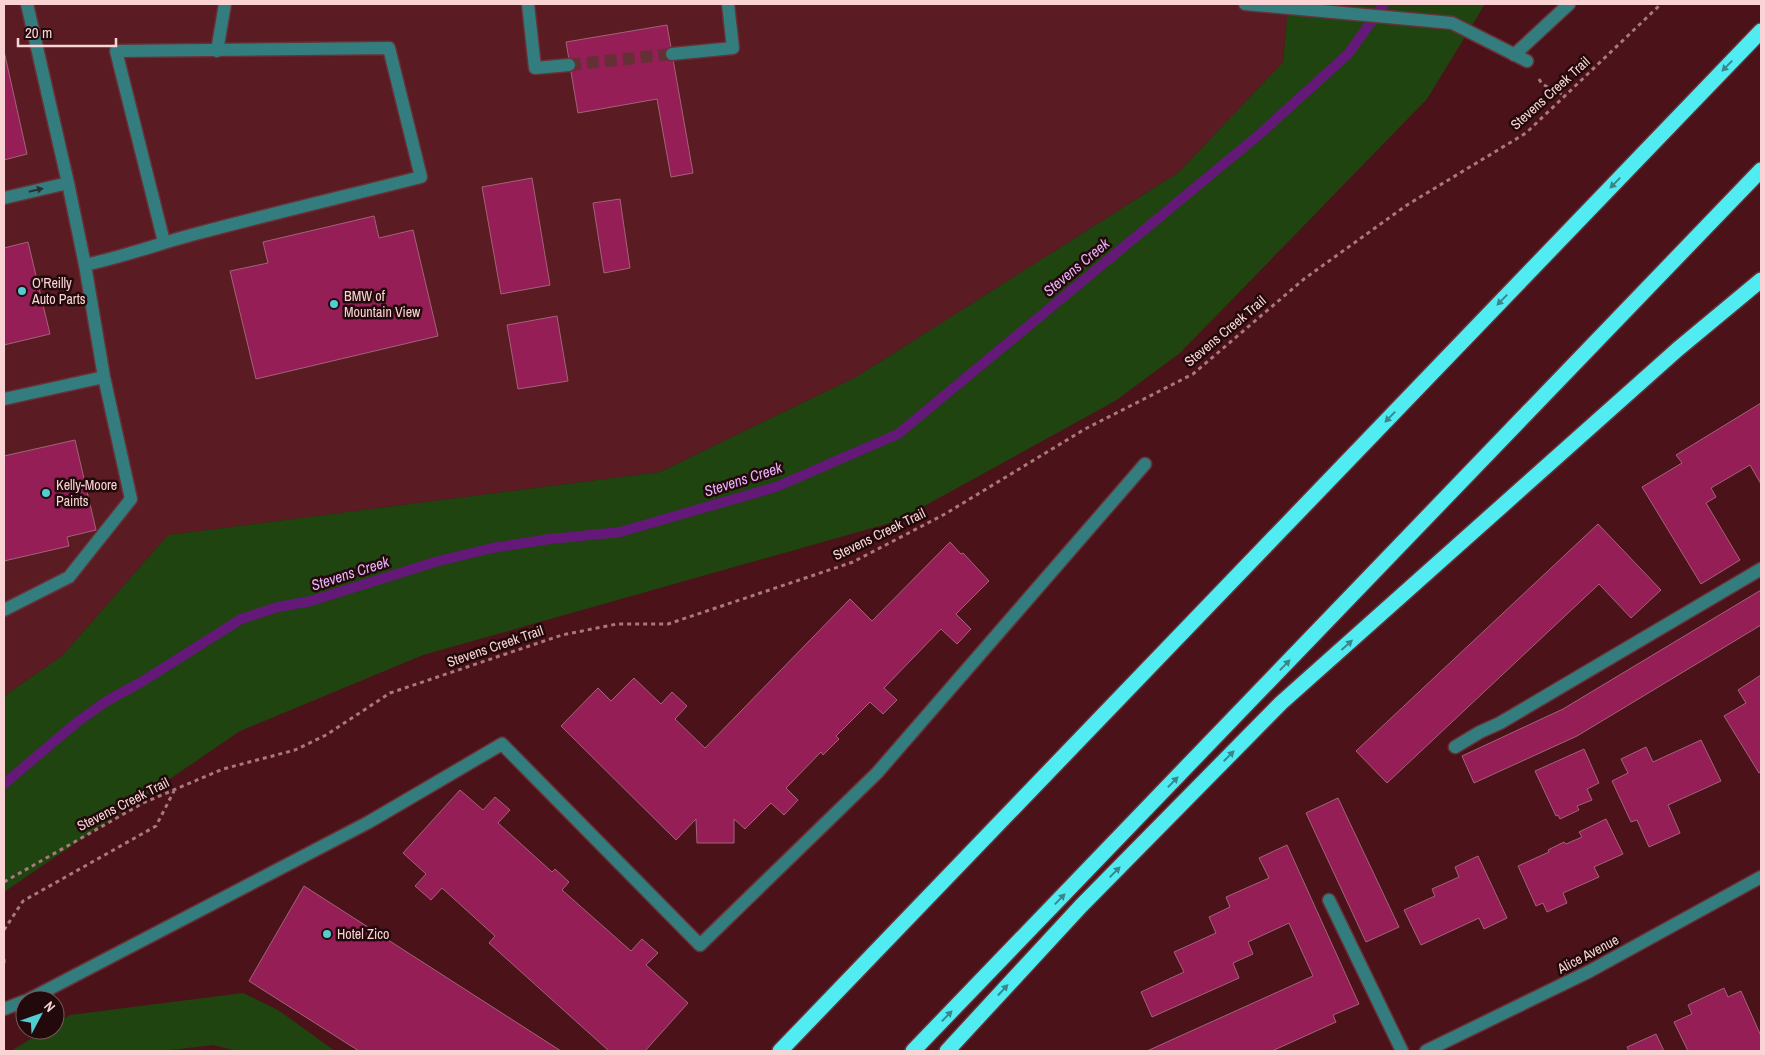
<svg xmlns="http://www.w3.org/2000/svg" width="1765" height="1055" font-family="'Archivo Narrow',sans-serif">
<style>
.built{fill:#5a1b23}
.green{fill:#1f440f}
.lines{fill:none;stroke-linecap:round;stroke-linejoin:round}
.stream{stroke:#641979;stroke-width:10}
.building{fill:#951e56;stroke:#a16379}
.minor-tunnel{stroke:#653035;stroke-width:12;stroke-dasharray:12 6;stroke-linecap:butt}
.minor-casing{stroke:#673237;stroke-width:15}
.highway-casing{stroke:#673237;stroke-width:18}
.path{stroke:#a8797c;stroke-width:3;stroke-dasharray:4 4;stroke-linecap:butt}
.minor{stroke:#347d7f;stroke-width:12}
.highway{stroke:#50ecf1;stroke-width:15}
.oneway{fill:#3b868a}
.oneway2{fill:#283234}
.poi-dot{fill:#52cdd0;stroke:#22090b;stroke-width:2}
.labels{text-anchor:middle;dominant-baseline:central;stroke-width:5;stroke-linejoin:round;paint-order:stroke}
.street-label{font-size:14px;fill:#fad4d4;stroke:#22090b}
.poi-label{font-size:14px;fill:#fad4d4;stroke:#22090b;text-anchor:start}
.water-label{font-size:15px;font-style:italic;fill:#e8b2fa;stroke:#22090b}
</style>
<rect width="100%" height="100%" fill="#4b1319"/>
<!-- built -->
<path class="built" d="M4,4H1292L1288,8L1283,62L1179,172L858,376L660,472L168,535L62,656L4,696Z"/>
<!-- green -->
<path class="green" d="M1292,4H1485L1427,99L1180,353L1115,401L897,521L423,655L240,731L4,892V696L62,656L168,535L660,472L858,376L1179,172L1283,62L1288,8Z
M243,993L278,1010L335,1051H238L213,1045L163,1051H11L45,1030H55V1024L70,1015Z"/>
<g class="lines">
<!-- stream -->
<path class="stream" d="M4,784L76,723L105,702L143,681L241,619L278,607L311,601L435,562L492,548L550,539L620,532L776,487L898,434L1261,133L1348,54L1384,4"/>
</g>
<!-- building -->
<path class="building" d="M667,25L693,173L671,177L657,99L578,113L566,42Z
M4,51L27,154L4,160Z
M532,178L550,285L501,294L482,187Z
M620,199L630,268L604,273L593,203Z
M374,216L379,238L413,230L438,336L256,379L230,271L268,263L263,242Z
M28,242L50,334L4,345V248Z
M557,316L568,381L518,389L507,325Z
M1761,403V484L1750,465L1711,488L1716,497L1706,503L1740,560L1701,584L1642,487L1682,463L1676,455Z
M75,440L96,530L67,537L69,546L4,561V456Z
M1598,524L1661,590L1631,618L1599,584L1387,783L1356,751Z
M950,542L961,554L963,553L989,581L956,614L971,629L957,644L941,629L884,688L897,700L883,714L870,702L836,736L839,739L823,755L821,752L786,788L798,800L784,815L771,803L745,829L734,819V843H697L696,819L676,840L561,726L598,688L611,701L634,678L661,704L672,692L687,706L675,719L705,748L850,599L872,621Z
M1761,590V625L1577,736L1474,783L1462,756L1563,709Z
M1761,675V772L1759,773L1724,716L1746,703L1738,690Z
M1701,740L1721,781L1668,805L1680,833L1649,847L1637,820L1631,822L1612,781L1628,773L1621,759L1646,747L1653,762Z
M1584,749L1599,783L1587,789L1592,800L1577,806L1579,810L1560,819L1558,815L1556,816L1535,771Z
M460,790L483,810L495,797L510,810L498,823L552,872L555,869L569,882L562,890L631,951L642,939L658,953L646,965L688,1003L645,1051H609L489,943L495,936L442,888L431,900L415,886L426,874L403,853Z
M1338,798L1399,927L1366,942L1306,813Z
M1606,819L1623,854L1594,867L1599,877L1563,893L1567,903L1547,912L1543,903L1536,906L1518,866L1549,852L1548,850L1564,842L1566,844L1582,837L1579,832Z
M1287,845L1359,1004L1333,1015L1336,1022L1272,1051H1147L1313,976L1289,923L1248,942L1253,954L1233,963L1239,978L1152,1017L1141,992L1184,972L1174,952L1216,933L1209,917L1230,907L1226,897L1269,878L1259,858Z
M1478,856L1507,918L1484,929L1479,918L1421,945L1404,910L1435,896L1432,889L1459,877L1455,867Z
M304,886L561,1051H359L249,981Z
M1724,988L1728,997L1741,991L1761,1036V1051H1688L1674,1022L1692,1014L1688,1005Z
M1656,1034L1664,1051H1629L1627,1047Z"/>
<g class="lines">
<!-- minor-tunnel -->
<path class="minor-tunnel" d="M569,65L672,54"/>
<!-- minor casing -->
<g class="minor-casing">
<path id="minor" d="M528,4L535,68L569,65
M1245,4L1452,23L1527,61
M217,51L225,4
M672,54L733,48L728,4
M1514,55L1569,4
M4,198L68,183
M85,265C122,257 158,244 195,234C270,214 346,196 421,177L389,48L116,51L164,242
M4,399L104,377
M4,610L69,577L131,499L104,377L85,265L68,183L27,4
M1455,747L1480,732L1500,723L1761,569
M1329,900L1402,1051
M28,1000L369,822L502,744L700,945L877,773L1145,464
M4,1009L25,1001
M1426,1051L1590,971L1761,877"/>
</g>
<!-- highway casing -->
<g class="highway-casing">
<path id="highway" d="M780,1051L1761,31
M913,1051L1761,170
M947,1051L1081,906L1281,703L1678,349L1761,280"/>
</g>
<!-- path -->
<path class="path" d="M1539,79L1542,84L1566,96
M4,882L143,803L223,769L295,750L326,735L390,693L562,635L617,624H668L853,562L945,514L1085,429L1193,374L1304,279L1407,205L1526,133L1661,4
M4,930L23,901L156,826L174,791
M4,959V965"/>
<!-- minor -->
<use href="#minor" class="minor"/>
<!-- highway -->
<use href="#highway" class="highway"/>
</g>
<!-- one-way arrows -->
<defs><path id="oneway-solid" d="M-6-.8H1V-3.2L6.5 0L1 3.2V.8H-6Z" transform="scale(1.25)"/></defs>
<g class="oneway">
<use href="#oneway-solid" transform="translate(1727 66) rotate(134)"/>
<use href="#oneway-solid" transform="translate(1615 183) rotate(134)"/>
<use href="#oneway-solid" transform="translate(1502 300) rotate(134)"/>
<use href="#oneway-solid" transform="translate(1390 417) rotate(134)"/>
<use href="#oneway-solid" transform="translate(1347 645) rotate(-42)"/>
<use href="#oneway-solid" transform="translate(1285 665) rotate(-46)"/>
<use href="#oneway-solid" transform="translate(1229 756) rotate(-45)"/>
<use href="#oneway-solid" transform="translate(1173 782) rotate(-46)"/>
<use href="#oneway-solid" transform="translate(1115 872) rotate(-45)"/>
<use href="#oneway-solid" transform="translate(1060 899) rotate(-46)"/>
<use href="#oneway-solid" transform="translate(1003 990) rotate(-47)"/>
<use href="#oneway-solid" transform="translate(947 1016) rotate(-46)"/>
</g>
<use class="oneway2" href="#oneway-solid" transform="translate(36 190) rotate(-13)"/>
<!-- markers -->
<g class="poi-dot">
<circle cx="22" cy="291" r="5"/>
<circle cx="334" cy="304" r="5"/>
<circle cx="46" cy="493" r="5"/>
<circle cx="327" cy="934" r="5"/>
</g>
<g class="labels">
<!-- street labels -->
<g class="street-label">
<text transform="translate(1550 93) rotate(-42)">Stevens Creek Trail</text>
<text transform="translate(1225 331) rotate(-40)">Stevens Creek Trail</text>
<text transform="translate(879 534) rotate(-26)">Stevens Creek Trail</text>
<text transform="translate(495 646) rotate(-19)">Stevens Creek Trail</text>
<text transform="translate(123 804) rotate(-27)">Stevens Creek Trail</text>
<text transform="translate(1588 954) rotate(-28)">Alice Avenue</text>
</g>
<!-- poi labels -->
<g class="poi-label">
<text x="32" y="283">O'Reilly<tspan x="32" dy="16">Auto Parts</tspan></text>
<text x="344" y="296">BMW of<tspan x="344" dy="16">Mountain View</tspan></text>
<text x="56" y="485">Kelly-Moore<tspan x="56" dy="16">Paints</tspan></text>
<text x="337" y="934">Hotel Zico</text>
</g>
<!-- water labels -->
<g class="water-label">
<text transform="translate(1076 267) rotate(-40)">Stevens Creek</text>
<text transform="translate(743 479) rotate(-18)">Stevens Creek</text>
<text transform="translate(350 573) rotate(-18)">Stevens Creek</text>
</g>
</g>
<!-- border -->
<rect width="1765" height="1055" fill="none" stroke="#fad4d4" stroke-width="10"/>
<!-- north arrow -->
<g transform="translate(40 1015) rotate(49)"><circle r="24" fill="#22090b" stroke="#785a5b"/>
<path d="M0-4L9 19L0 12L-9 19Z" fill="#52cdd0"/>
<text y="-8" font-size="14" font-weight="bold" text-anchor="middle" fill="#fad4d4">N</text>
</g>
<!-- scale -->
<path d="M18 38v8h98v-8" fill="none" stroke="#fad4d4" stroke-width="2.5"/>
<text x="25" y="38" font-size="15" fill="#fad4d4" stroke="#22090b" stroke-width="4" paint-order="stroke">20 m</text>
</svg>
